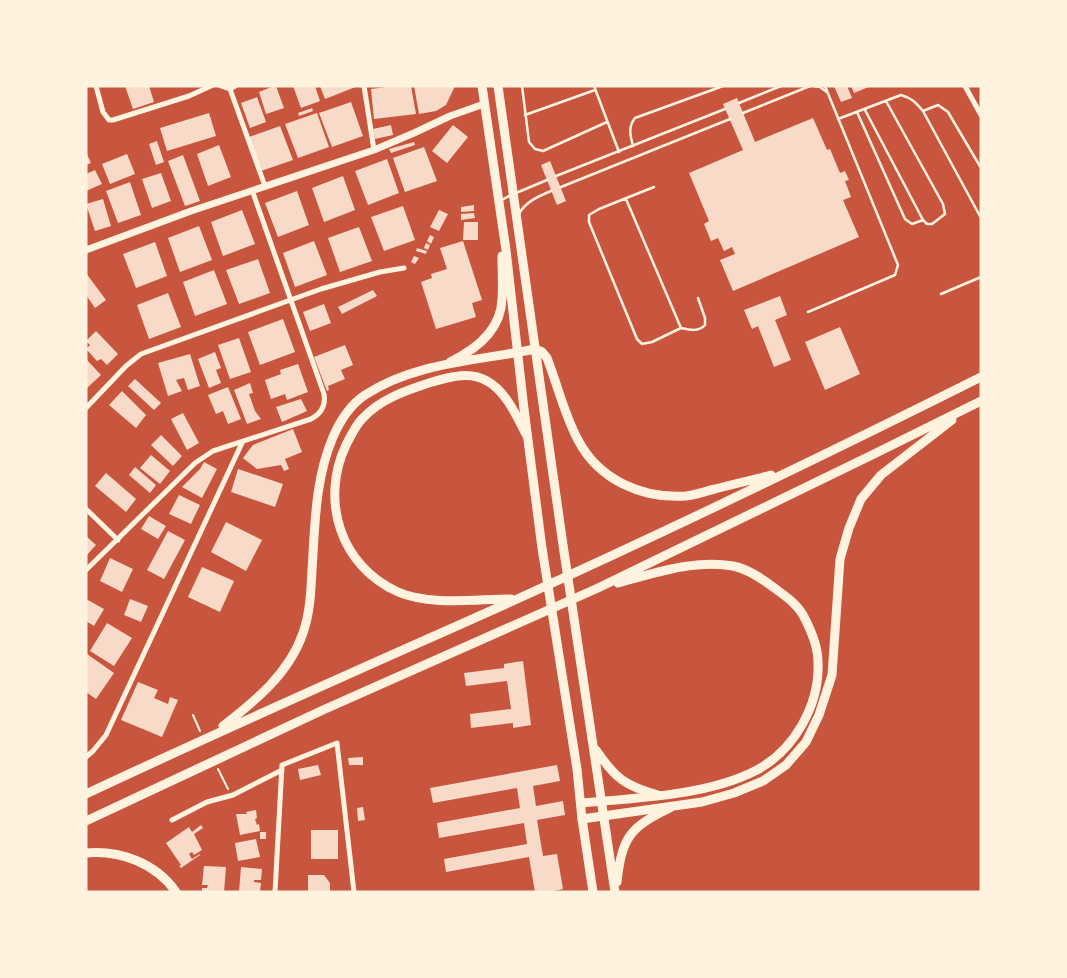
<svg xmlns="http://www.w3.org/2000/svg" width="1067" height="978" font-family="'Sofia Sans Condensed',sans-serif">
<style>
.building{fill:#f7dbc8}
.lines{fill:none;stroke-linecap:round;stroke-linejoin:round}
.path{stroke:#fff3e0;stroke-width:2}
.service{stroke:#fff3e0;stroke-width:2.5}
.minor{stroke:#fff3e0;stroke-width:5}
.tertiary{stroke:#fff3e0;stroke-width:7}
.primary{stroke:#fff3e0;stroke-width:9}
.trunk{stroke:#fff3e0;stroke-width:9}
</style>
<rect width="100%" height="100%" fill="#c8553d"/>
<!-- building -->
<path class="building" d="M125,86H149L154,102L133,109Z
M274,86H276L284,108L266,114L259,92Z
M293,86H315L320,101L301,108Z
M320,86H358L325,99Z
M394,86H411L416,114L374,119L371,89Z
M414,86H455L446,105L436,111L419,114Z
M834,86H847L852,98L841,102Z
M851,86H871L854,93Z
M257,97L266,122L250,128L241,103Z
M737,98L755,142L813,118L827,150L830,149L840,173L845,171L849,180L845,181L851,197L843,200L859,237L733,291L720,260L735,254L732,247L724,251L718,238L711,241L704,224L709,221L689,173L743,150L723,104Z
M351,102L363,136L332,147L319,113Z
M312,108L313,111L299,116L298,113Z
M209,113L216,136L167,151L160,128Z
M317,113L329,147L298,158L285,124Z
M391,125L393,135L375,139L373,129Z
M453,125L468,137L447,163L432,151Z
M280,126L293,160L261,171L249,137Z
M157,141L164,162L156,165L149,144Z
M414,142L415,145L391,153L389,149Z
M219,145L231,177L208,186L197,154Z
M424,147L437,181L405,192L393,158Z
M86,152L91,163L86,165Z
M127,154L135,174L110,184L102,164Z
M183,155L200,201L185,206L168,161Z
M387,159L399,193L368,205L355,171Z
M550,161L566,201L557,205L541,165Z
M95,170L102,184L86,191V174Z
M161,173L171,201L152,208L142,179Z
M343,176L355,210L324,222L312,188Z
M130,182L141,215L118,223L106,191Z
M297,191L309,225L278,237L265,203Z
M103,199L111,226L95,231L86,204Z
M474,205V211L461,212V207Z
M403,206L415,240L384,251L371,217Z
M242,210L255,244L223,256L211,222Z
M439,210L448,214L439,231L430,227Z
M474,213L475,218L461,220V214Z
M464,222H478V240H463Z
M199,226L212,260L180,272L168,238Z
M359,227L372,261L340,272L328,238Z
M430,235L434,237L431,244L427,241Z
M314,241L327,275L295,287L283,253Z
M463,241L482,300L472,303L476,317L436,329L421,282L432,278L431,274L447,269L440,248Z
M155,242L167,276L136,288L123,254Z
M426,243L430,245L428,250L424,248Z
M417,248L427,251L426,254L416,251Z
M414,256L419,258L415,264L411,262Z
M258,259L270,293L239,304L226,270Z
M214,270L227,304L195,316L183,282Z
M86,273L106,300L95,308L86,295Z
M373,290L377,296L342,314L338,307Z
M168,293L181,327L149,339L137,305Z
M780,296L787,315L775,320L791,360L774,367L758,326L752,329L744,310Z
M324,304L331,323L310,331L303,312Z
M283,319L295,352L260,365L248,332Z
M840,327L860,374L825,390L805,342Z
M96,331L118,354L107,365L101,359L97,361L86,349L90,345L86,341Z
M239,338L251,372L230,379L218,345Z
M345,345L353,365L341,370L345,379L328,386L329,390L327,391L314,357Z
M215,352L221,368L216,370L221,383L209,388L198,359Z
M190,354L200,386L188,390L184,378L176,380L182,391L168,396L158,363Z
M86,359L101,375L86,389Z
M298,364L308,392L287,400L285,394L271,399L265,380L281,374L280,370Z
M135,379L161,403L154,410L128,386Z
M250,383L253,393L249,394L255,411L261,419L247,424L234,390Z
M228,387L241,419L228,424L223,411L216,414L208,395Z
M122,391L146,415L136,428L109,405Z
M301,399L307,411L282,422L276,407Z
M183,413L199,443L187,450L171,419Z
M293,429L302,452L285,459L289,469L284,471L281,465L257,469L243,458L253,445Z
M161,435L182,456L173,466L151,445Z
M151,455L170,471L160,484L140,468Z
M204,462L217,469L202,498L182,487L200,469Z
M135,467L156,485L150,493L129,475Z
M238,469L283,484L275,507L231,492Z
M106,473L136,499L126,512L95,486Z
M179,495L200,505L191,524L169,514Z
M149,516L166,526L158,539L141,529Z
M226,522L262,540L246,571L211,552Z
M168,531L185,540L164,579L147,570Z
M86,536L96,545L86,556Z
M110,558L133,569L122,592L100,581Z
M202,567L234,581L220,612L188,597Z
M86,599L104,609L94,626L86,621Z
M130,599L148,606L141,622L124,615Z
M107,623L132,638L114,666L90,651Z
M87,654L114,673L96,699L86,692Z
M523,661L531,725L513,728V723L471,728L470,714L511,709L507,681L466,686L464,673L504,668V664Z
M138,682L158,690L154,698L168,704L170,697L178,700L162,737L121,720Z
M363,757V765H349L348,758Z
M318,765L321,775L300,780L298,769Z
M557,765L560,781L533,786L536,806L563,801L565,815L537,820L543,856L557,854L563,889L549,892H535L529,857L446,872L444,859L527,844L524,823L439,838L437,823L520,808L517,788L433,803L430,788Z
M363,807L365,820L358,821L357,808Z
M256,810L257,818L255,819L257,825L259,824L260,831L240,835L236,814H247L246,812Z
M201,825L203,828L194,834L202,850L194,855L192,852L189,854L192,859L200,854V855L181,868L179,866L181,865L166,843L189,827L192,832Z
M311,830H338V859H311Z
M260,832H266V839H260Z
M256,839L260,857L238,861L235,843Z
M204,866L226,867L224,892H202V888H207L208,885H202Z
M241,867L262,869L261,880H254V882L261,883L260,892H239Z
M308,875H324L330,883V892H308Z"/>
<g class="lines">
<!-- path -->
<path class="path" d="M193,715L200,731
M218,769L228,789"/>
<!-- service -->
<path class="service" d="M522,86L529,142L535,149L543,151L607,122
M594,86L619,152
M814,86L820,87L828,93
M739,103L781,86
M865,110L923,220L927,224H932L945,214L943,204L886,101
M923,111L938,105L948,112L981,168
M857,112L905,219L912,224L923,220
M743,113L810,86
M525,115L595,90
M838,119L901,95C912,98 916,103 923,111L981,218
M633,146C630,135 628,127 635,118L723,86
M556,176L725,109
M561,187L730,119
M654,187L599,209L589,215V222L637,339L642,344L652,342L681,328
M516,193L547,180
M626,199L681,328C690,330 699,332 705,325V318L698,298
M500,201L511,195
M519,214C525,202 539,196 551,191
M941,294L981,277
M808,312L895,275L898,265L825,86"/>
<!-- minor -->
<path class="minor" d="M96,86L103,112L109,120H113L189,96L211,86
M221,86L230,89L235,86
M364,86L374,150
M965,86L981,115
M230,89L265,186
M86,408L126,366L141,354L321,289L380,272L404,268
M86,509L118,540
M86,570L195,463L213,451L311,419C321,414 326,406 324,394L252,190
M86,757L93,751L106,735L242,443
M172,820L207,802L233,795L282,770
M275,892L282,765L337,743L354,892"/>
<!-- tertiary -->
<path class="tertiary" d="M86,250L191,211L374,150L414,133L450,116L484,104"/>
<!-- primary -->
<path class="primary" d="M482,86L506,250L524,409L542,548L577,769L582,819L593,892
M498,86L563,545L615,892
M450,362C475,350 501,330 502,299C503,285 502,270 502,256
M596,750C615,778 625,786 658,795
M617,882C622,837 630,827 670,808"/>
<!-- trunk -->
<path class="trunk" d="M511,599C477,599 430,606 398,592C340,566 320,500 346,445C351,436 355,426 362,419C380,399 407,390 432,382C450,377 470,371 487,381C506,391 517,417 527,436
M223,726C255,701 289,674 303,633C310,613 311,591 312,570C315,525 315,479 333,437C340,421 350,405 365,395C415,362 478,361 535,349L542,352L547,358C558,386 564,414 578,440C599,480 642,499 686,496C695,495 706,491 715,489C734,484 752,480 771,475
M86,794C228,727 372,664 515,600C672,529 827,454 981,377
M581,803C635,798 706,796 755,771C794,751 820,705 818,662C818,647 810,628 803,615C796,603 784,595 773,587C761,578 748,569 733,566C696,559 654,573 618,583
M582,819L702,802L734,793L763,781L786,765L806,742L819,715L832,675L840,559L849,528L861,499L881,475L952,420
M86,821L323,710L598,588L872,455L981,401
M86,853C120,850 156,863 176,892"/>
</g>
<!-- border -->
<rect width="1067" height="978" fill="none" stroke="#fff3e0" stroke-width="175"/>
</svg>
